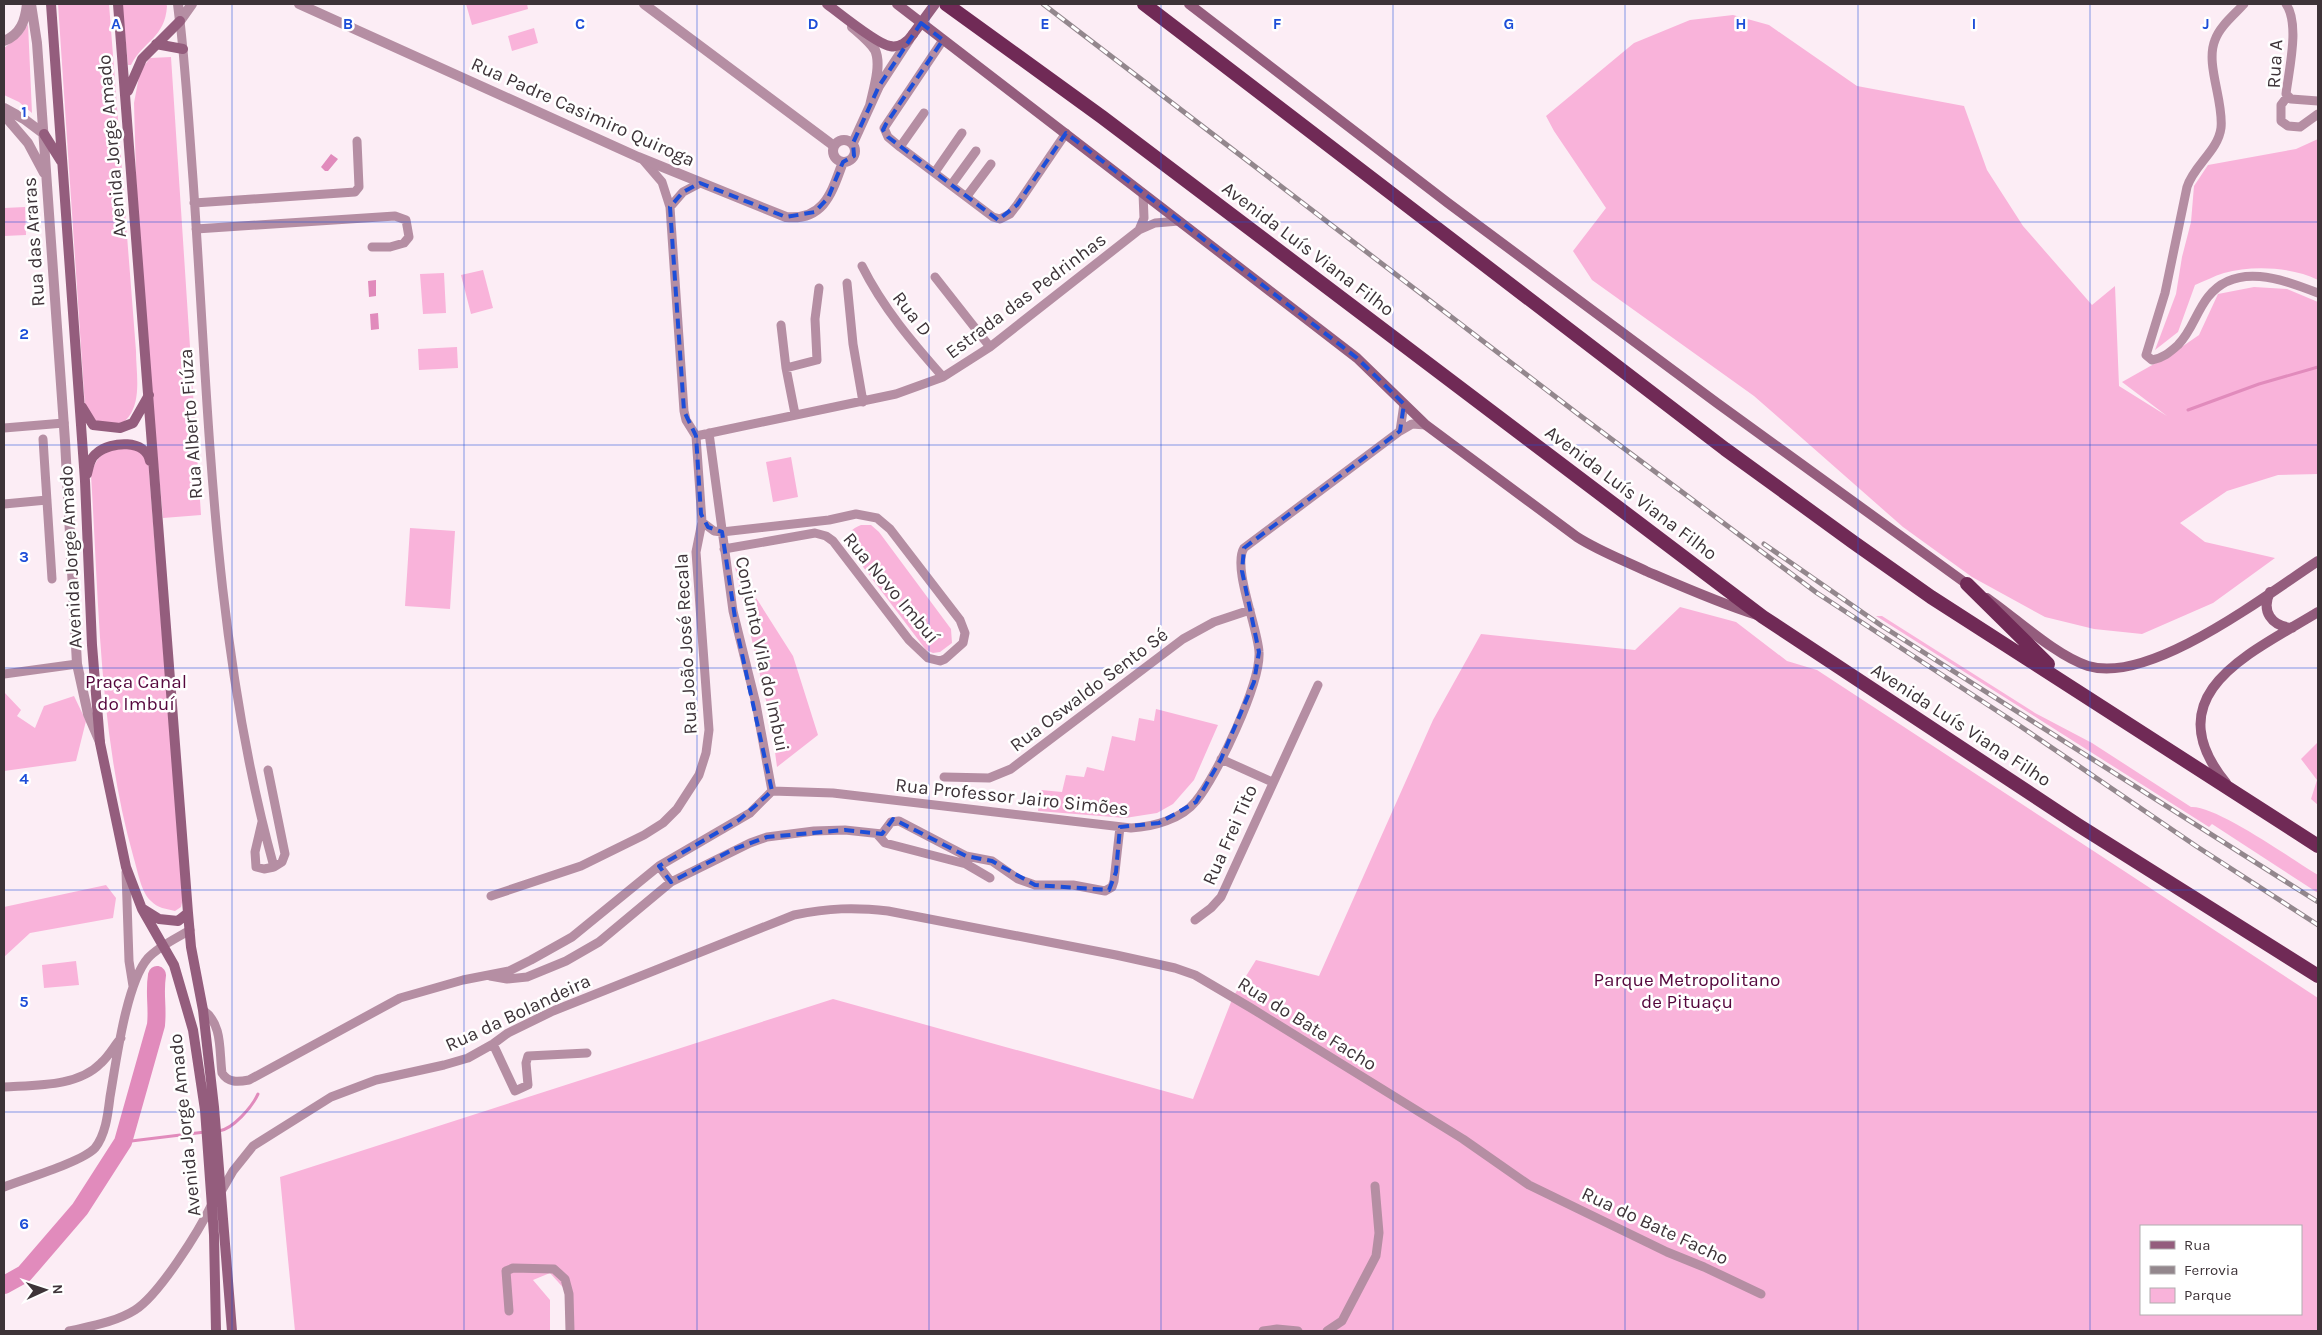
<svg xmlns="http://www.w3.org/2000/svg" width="2322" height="1335" font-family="Karla,sans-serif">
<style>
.green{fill:#f9b3da;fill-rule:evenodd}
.water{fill:#e18bbc}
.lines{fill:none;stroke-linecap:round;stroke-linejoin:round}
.stream{stroke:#e18bbc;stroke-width:3}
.river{stroke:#e18bbc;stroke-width:18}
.minor{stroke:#b58ea3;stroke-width:9}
.tertiary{stroke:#b58ea3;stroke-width:10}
.secondary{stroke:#945d7d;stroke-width:10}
.trunk{stroke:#702a56;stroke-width:14}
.rail-casing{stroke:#93878d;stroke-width:5}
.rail{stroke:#fff;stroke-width:3;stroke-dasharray:9;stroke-linecap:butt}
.secondary-bridge{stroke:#945d7d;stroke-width:10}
.marked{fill:none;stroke:#1d4ed8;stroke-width:4;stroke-dasharray:10 6;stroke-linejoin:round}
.grid{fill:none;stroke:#1d4ed8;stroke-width:1;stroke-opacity:0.55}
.labels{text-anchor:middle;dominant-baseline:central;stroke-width:5;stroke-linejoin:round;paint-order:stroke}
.street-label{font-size:19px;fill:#3d3338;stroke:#fff}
.park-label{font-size:19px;fill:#55073d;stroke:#fff}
.grid-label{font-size:16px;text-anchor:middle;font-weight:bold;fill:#1d4ed8;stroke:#fff;stroke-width:5;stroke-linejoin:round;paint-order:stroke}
</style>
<rect width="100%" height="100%" fill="#fcedf5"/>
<!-- green -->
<path class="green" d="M58,4H109L136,351C136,376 144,409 120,425L93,422L85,407Z
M122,4H166L167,6C165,38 144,40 131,65H128Z
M466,4H527L528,9L472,25Z
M1733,15L1769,25L1857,86L1964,106L1987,170L2023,226L2092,305L2115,286L2119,386L2167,416L2122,382L2170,355L2199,335L2218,294L2254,287L2287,289L2318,302V474L2278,475L2227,491L2180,523L2205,542L2275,558L2213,603L2142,634L2094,629L2045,617L1972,577L1903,527L1754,396L1592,280L1573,251L1606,208L1554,131L1546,116L1634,43L1690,20Z
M28,24L32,113L19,102L4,95V48L22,34Z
M534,28L538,43L512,51L508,36Z
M171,57L201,515L163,518L138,249L134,103L140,71L150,58Z
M2318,139V280C2293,267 2252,265 2224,273C2214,276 2205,281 2195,285L2178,332L2155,350L2176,294L2182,257L2191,222L2194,186L2208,165L2296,149Z
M25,207L26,235L4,236V208Z
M483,270L493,308L471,314L461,275Z
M444,273L446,313L423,314L420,274Z
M457,347L458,368L419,370L418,349Z
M134,448L148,459L183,898L181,907L175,911C167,909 157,908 151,901C141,892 138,872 134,859C99,736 99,603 91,475C98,450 109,450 134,448Z
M791,457L798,497L773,502L766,462Z
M861,525H871L879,532L951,629L952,643L940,652L933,653L926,650L848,547C847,535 850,529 861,525Z
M410,528L455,531L450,609L405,606Z
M734,563L793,656L818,735L777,767L771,722Z
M1680,607L1736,622L1787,661L1817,670L2318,998V1331H570L568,1293L550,1273L533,1280L550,1300V1331H295L280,1177L833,999L1193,1099L1233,997L1256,960L1319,976L1433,720L1481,634L1635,650ZM2141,1226H2301V1314H2141Z
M1876,616H1882L2035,713L2092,743L2191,807C2216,805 2293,860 2318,875V893L2212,824L2209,827Z
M4,692L21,710L17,716L35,728L44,706L74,696L86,721L76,761L4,771Z
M1156,709L1218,725L1194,780L1173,804L1157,813L1125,818L1038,811L1041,790L1062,792L1066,775L1084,777L1087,767L1104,771L1112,736L1135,741L1139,718L1154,721Z
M2318,742V805L2311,799L2317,780L2301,759Z
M106,885L116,898L113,918L30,933L4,957V907Z
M76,961L79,985L44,988L42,965Z"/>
<!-- water -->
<path class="water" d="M331,154L338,159L328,171H325L321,167Z
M376,280V296L369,297L368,281Z
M378,313L379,329L371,330L370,314Z"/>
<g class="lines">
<!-- stream -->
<path class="stream" d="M2188,410L2259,384L2318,367
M219,1131C233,1129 252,1107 258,1094
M123,1142L205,1132"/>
<!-- river -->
<path class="river" d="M4,1285L24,1274L80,1209L123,1142L156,1025C158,1006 154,994 157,975"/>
<!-- minor -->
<path class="minor" d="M2244,4C2234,15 2220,26 2215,40C2205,64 2224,101 2221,128C2218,151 2194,165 2187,187L2165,293L2146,355L2152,360C2163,358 2169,353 2178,345C2192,331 2196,312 2208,297C2236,261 2284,280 2318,293
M2286,4C2300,24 2289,69 2286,94L2291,99L2318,101
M180,21C186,74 189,126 193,179C209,409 212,643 274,867L264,869L256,867L255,852L262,822
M943,40L884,128L888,137L900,147L993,217L1000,219L1010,214L1017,205L1066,133
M2287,97L2281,105V121L2288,126L2300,127L2318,114
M900,147L924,113
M935,172L962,133
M952,184L976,151
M967,196L991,164
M194,203L355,192L359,187L357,141
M670,207L683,192L700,183
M196,229L395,216L406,220L409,237L404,243L390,247H372
M1139,230L1144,218L1143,193
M862,266C883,308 912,342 943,377
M935,277L990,347
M847,283L853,344L863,402
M781,325L786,368L795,414
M786,368L817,360L815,319L819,288
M4,428L64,423
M1400,431L1404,404
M709,433L733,611L756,704L772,791
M696,436L896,394L943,377L990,347L1139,230L1155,223L1179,221
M43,439L52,579
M4,504L47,500
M702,522L714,531L722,532L829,520L856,514L877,518L890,529L960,620L965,633L963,643L945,659L940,661L928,658L909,640L833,541L826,536L815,533L724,549
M4,674L77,664
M1221,759L1272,782
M268,770L285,854L282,862L274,867
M944,777L989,778L1011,769L1183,639L1214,622L1250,610
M772,791L833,793L1131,828C1153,827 1182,819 1196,801C1217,776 1261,683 1259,652C1258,628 1232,567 1244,548L1400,431L1412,424L1426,425
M877,834L885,843L966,864L990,878
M659,866L671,882
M126,872L129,961L133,986
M491,896L581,866L644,835L663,823L677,809L699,775L706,753L709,730L696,552L702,522L696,436L686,420L684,411L670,207L662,182L644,161
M1195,920L1211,908L1221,897L1318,685
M490,976L507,979L527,977L566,961L599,942L671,882L750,843L767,837L814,831L845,830L882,834L891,822L899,821L966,856L992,861L1018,879L1035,885H1073L1105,891L1112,887L1114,881L1120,827
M203,1010C223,1024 219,1051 222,1073C228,1083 238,1082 249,1080L400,998L463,980L509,971L531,960L572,937L659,866L750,813L772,791
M493,1044L515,1091L528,1085L526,1063L528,1056L587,1053
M4,1087C35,1085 78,1087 101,1063C109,1056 114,1046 121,1038
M4,1187C24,1179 82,1162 95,1148C106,1134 108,1113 110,1097C116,1063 126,983 148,958C159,946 177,938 190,930
M222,1190L233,1171L253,1146L331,1097L376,1080L444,1065L468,1058L493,1044L508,1033L553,1011L794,915C829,908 854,907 888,911L1116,955L1175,968L1195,975L1251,1008L1463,1139L1529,1185L1667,1252L1704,1267L1761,1294
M509,1311L506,1271L513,1268L554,1269L565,1279L569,1294L570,1331
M69,1331C91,1326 116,1322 135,1310C159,1295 199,1231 212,1204
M1263,1331L1277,1329L1298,1331
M1327,1331L1342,1321L1376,1256L1379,1233L1375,1186"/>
<!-- tertiary -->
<path class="tertiary" d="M31,4L37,43L65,441L77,664L88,714L100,742
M178,4L180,21
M299,4L638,157L786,217C825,221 832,191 843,162
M644,4L834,146
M180,21L192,4
M852,27C860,34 870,42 875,50C882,65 873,91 870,106
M4,41C21,34 25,21 27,4
M4,108L24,119L44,134
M4,115L28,143L44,173
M833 151a11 11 0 1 1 22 0a11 11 0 1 1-22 0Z
M853,143L879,86L909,40"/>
<!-- secondary -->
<path class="secondary" d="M51,4L85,481L92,645L100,743L126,867L142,909L174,965L193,1030L205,1110L214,1235L216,1331
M118,4L188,913L191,947L203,1010L214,1107L232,1331
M827,4C839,13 877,44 890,46C899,48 908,42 913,34
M897,4L1357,358L1426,425L1577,537C1599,551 1623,560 1646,571C1683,587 1719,603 1757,615
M1189,4L1448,203L1717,403L1971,587
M156,44L183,49
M128,91L142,59L180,21
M44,134L61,161
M82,407L93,425L120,428L133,423L149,395
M87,474C89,466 90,458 97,453C111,441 146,439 150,461
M2270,592C2261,611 2271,626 2292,628
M1987,598C2016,618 2056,656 2088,666C2150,685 2266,595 2318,561
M2226,783C2153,693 2253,652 2318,612
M143,909L159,919L178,921L188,913"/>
<!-- trunk -->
<path class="trunk" d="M946,4L1102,117L1763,617L2078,825L2318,976
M1144,4L1725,449L1853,542L1931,597L2318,846
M1967,584L2048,664"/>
<!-- rail casing -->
<g class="rail-casing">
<path id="rail" d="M1043,4L1578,414L1817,593L2017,724L2196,846L2318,925
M1764,544L1882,626L2318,902"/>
</g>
<!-- rail -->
<use href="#rail" class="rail"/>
<!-- secondary-bridge -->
<path class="secondary-bridge" d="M913,34L935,4"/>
</g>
<!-- marked area -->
<path class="marked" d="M921,23L943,40L886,124L883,130L888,137L998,220L1017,205L1066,133L1357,358L1404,404L1400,431L1244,548L1242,571L1259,652L1254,682L1221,759L1196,802L1159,823L1120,827L1116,872L1109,890L1035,885L992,861L966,856L893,819L882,834L845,830L767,837L734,849L671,882L659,866L739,820L772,791L737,631L722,532L708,527L701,514L696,436L684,411L670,207L683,192L700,183L786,217L815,212L828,198L843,162L854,156L853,143L879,86Z"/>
<!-- grid -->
<path class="grid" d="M232,4V1331M464,4V1331M697,4V1331M929,4V1331M1161,4V1331M1393,4V1331M1625,4V1331M1858,4V1331M2090,4V1331M4,222H2318M4,445H2318M4,668H2318M4,890H2318M4,1112H2318"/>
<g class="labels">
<!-- street labels -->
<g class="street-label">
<text transform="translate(2275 64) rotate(-87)">Rua A</text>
<text transform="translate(583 112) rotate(24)">Rua Padre Casimiro Quiroga</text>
<text transform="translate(112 146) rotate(-95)">Avenida Jorge Amado</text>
<text transform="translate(34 242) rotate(-94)">Rua das Araras</text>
<text transform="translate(1308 249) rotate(37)">Avenida Luís Viana Filho</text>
<text transform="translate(1026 296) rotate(-37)">Estrada das Pedrinhas</text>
<text transform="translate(912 314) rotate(52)">Rua D</text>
<text transform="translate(191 424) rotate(-94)">Rua Alberto Fiúza</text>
<text transform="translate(1631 493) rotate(37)">Avenida Luís Viana Filho</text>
<text transform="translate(71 557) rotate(-93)">Avenida Jorge Amado</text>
<text transform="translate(891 588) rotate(50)">Rua Novo Imbuí</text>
<text transform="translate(686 644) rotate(-93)">Rua João José Recala</text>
<text transform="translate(762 654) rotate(78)">Conjunto Vila do Imbui</text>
<text transform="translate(1089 690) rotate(-37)">Rua Oswaldo Sento Sé</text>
<text transform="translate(1961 725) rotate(33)">Avenida Luís Viana Filho</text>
<text transform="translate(1012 797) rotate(6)">Rua Professor Jairo Simões</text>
<text transform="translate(1230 835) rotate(-66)">Rua Frei Tito</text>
<text transform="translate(518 1013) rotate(-25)">Rua da Bolandeira</text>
<text transform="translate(1307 1024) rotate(32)">Rua do Bate Facho</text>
<text transform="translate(185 1125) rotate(-96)">Avenida Jorge Amado</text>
<text transform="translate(1655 1226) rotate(25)">Rua do Bate Facho</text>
</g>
<!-- park labels -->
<g class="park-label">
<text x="136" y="682">Praça Canal<tspan x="136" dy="22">do Imbuí</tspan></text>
<text x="1687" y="980">Parque Metropolitano<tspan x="1687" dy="22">de Pituaçu</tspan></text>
</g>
</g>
<g class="grid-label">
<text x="116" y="29">A</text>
<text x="348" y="29">B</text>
<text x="580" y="29">C</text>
<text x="813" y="29">D</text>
<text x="1045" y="29">E</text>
<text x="1277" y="29">F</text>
<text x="1509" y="29">G</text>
<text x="1741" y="29">H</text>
<text x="1974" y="29">I</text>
<text x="2206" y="29">J</text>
<text x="24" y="117">1</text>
<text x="24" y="339">2</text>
<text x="24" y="562">3</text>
<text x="24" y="784">4</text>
<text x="24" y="1007">5</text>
<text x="24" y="1229">6</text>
</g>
<!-- border -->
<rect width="2322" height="1335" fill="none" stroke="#3d3338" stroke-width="10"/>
<!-- legend -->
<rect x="2140" y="1225" width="162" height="90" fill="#ffffff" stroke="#b1adaf"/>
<rect x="2150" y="1241" width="25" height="8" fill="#945d7d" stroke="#b1adaf"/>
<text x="2184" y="1250" font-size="15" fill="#3d3338">Rua</text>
<rect x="2150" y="1266" width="25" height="8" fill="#93878d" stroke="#b1adaf"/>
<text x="2184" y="1275" font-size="15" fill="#3d3338">Ferrovia</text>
<rect x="2150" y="1288" width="25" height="15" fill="#f9b3da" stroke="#b1adaf"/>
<text x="2184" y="1300" font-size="15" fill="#3d3338">Parque</text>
<!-- north arrow -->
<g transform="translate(45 1290) rotate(87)" stroke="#ffffff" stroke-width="4" paint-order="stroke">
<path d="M0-4L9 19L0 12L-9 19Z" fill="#3d3338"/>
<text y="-8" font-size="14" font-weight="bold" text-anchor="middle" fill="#3d3338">N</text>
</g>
</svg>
